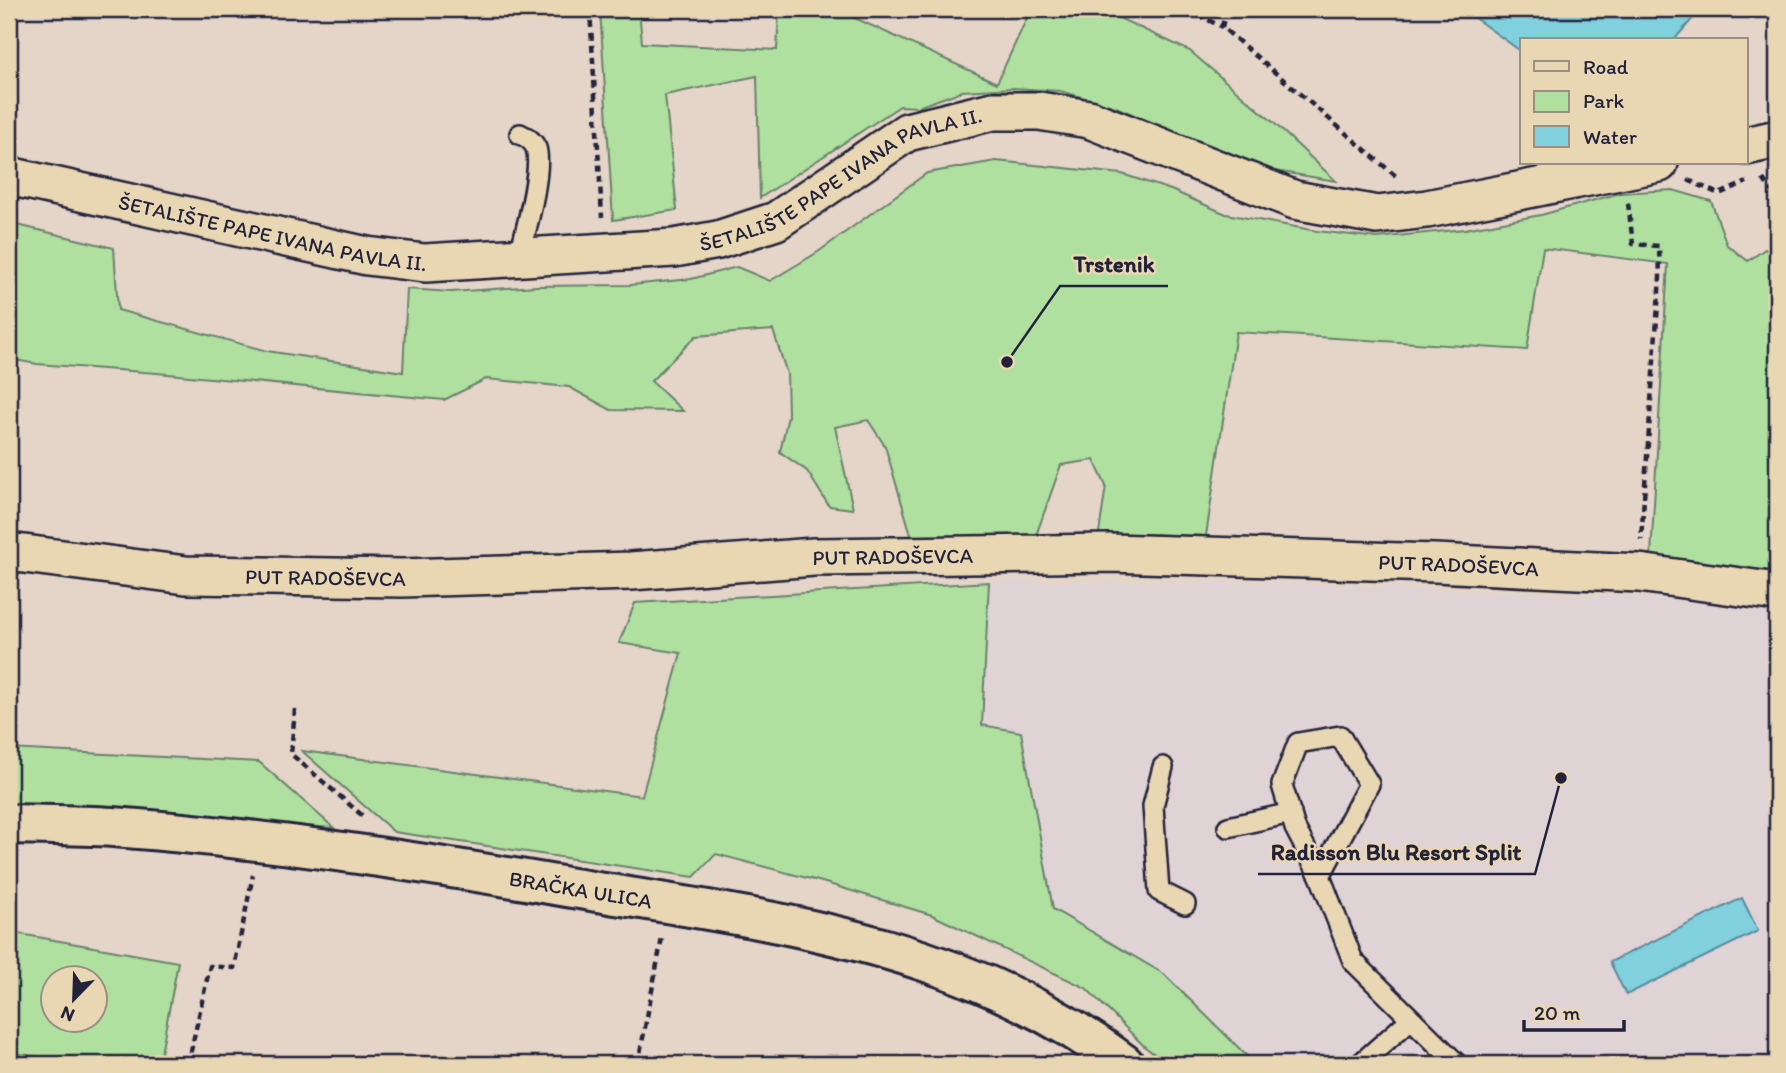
<svg xmlns="http://www.w3.org/2000/svg" width="1786" height="1073" font-family="Itim,sans-serif">
<style>
.built{fill:#e0d3d6}
.green{fill:#b0e09f;stroke:#69816d;stroke-width:2;fill-rule:evenodd}
.water{fill:#81d0dd;stroke:#5b8a9c;stroke-width:2}
.lines{fill:none;stroke-linecap:round;stroke-linejoin:round}
.lane-casing{stroke:#22223b;stroke-width:24}
.street-casing{stroke:#22223b;stroke-width:42}
.secondary-casing{stroke:#22223b;stroke-width:44}
.path{stroke:#22223b;stroke-width:4.5;stroke-dasharray:7 5;stroke-linecap:butt}
.lane{stroke:#e9d7b4;stroke-width:19}
.street{stroke:#e9d7b4;stroke-width:37}
.secondary{stroke:#e9d7b4;stroke-width:38}
.labels{text-anchor:middle;dominant-baseline:central;stroke-width:5;stroke-linejoin:round;paint-order:stroke}
.street-label{font-size:21px;fill:#22223b;stroke:#e9d7b4}
.leader{fill:none;stroke:#22223b;stroke-width:2.5}
.callout-dot{fill:#22223b;stroke:#e9d7b4;stroke-width:2.5}
.callout-label{font-size:23px;text-anchor:middle;font-weight:bold;fill:#22223b;stroke:#e9d7b4;stroke-width:5;stroke-linejoin:round;paint-order:stroke}
</style>
<rect width="100%" height="100%" fill="#e4d5c8"/>
<filter id="ink" filterUnits="userSpaceOnUse"><feTurbulence type="fractalNoise" baseFrequency=".0143" numOctaves="2"/><feDisplacementMap in="SourceGraphic" scale="14" xChannelSelector="R" yChannelSelector="G"/><feConvolveMatrix kernelMatrix="1 2 1 2 8 2 1 2 1" color-interpolation-filters="sRGB"/></filter>
<g filter="url(#ink)">
<!-- built -->
<path class="built" d="M989,582H1223L1662,598L1777,612V1064H1255L1164,974L1053,909L1021,732L982,725Z"/>
<!-- green -->
<path class="green" d="M600,9H639L642,43L777,50L779,9H849L848,15L997,83L1031,9H1100L1190,51L1273,122L1336,181L1251,167L1116,107L1060,91L1013,88L962,91L918,107L900,106L760,198L757,76L665,95L677,210L613,220Z
M996,161L1122,174L1171,190L1226,214L1317,231L1377,238L1465,229L1541,215L1620,193L1673,190L1711,201L1727,245L1748,261L1765,249L1777,257V574L1651,555L1668,264L1543,248L1527,350L1236,332L1206,536L1099,533L1106,486L1094,460L1061,465L1033,544L912,538L885,446L868,420L835,427L853,509L829,506L807,471L780,452L788,416L787,374L773,330L696,336L651,381L683,411L611,410L569,387L486,379L444,400L157,373L37,364L9,359V223L114,248L118,310L267,351L403,372L407,289L451,292L536,286L630,285L691,279L737,267L770,281L818,252L927,173Z
M989,582L982,725L1021,732L1053,909L1164,974L1255,1064H1168L1145,1047L1086,988L932,915L822,882L716,854L694,877L394,832L302,751L642,796L681,653L619,643L635,603Z
M9,749L259,762L334,828L9,806Z
M9,932L178,962L159,1064H78L9,1052ZM52,978H94V1020H52Z"/>
<!-- water -->
<path class="water" d="M1462,9H1461H1701L1674,40H1522V52Z
M1742,898L1758,931L1626,995L1610,962Z"/>
<g class="lines">
<!-- lane casing -->
<g class="lane-casing">
<path id="lane" d="M519,258C525,233 543,170 536,148C533,141 527,137 520,134
M1163,767L1153,806L1159,891L1185,904
M1228,827L1291,813
M1320,876L1369,784L1340,736L1298,743L1282,785L1295,828L1320,876L1353,961L1457,1064
M1360,1064L1411,1019"/>
</g>
<!-- street casing -->
<g class="street-casing">
<g id="street">
<path d="M1746,146L1777,139"/>
<path id="s1" d="M9,176L367,256L425,263L674,248L718,240L776,221L907,132L993,111H1039L1089,119L1295,200L1377,215L1427,209L1659,163"/>
<path id="s2" d="M9,552L186,575L402,578L631,571L814,557L1110,553L1435,563L1639,573L1777,592"/>
</g>
</g>
<!-- secondary casing -->
<g class="secondary-casing">
<g id="secondary">
<path id="s3" d="M9,824C43,825 78,825 113,827C263,838 413,861 561,886C759,919 958,939 1124,1064"/>
</g>
</g>
<!-- path -->
<path class="path" d="M590,9L602,217
M1187,9L1222,27
M1226,9L1222,27L1398,178
M1763,179L1777,198
M1688,180L1719,194L1747,182
M1628,203L1633,244L1659,246L1660,277L1641,540
M295,709L291,754L364,817
M188,1064L210,966L234,968L253,875
M638,1064L662,938"/>
<!-- lane -->
<use href="#lane" class="lane"/>
<!-- street -->
<use href="#street" class="street"/>
<!-- secondary -->
<use href="#secondary" class="secondary"/>
</g>
</g>
<g class="labels">
<!-- street labels -->
<g class="street-label">
<text stroke="none"><textPath href="#s1" startOffset="858">ŠETALIŠTE PAPE IVANA PAVLA II.</textPath></text>
<text stroke="none"><textPath href="#s1" startOffset="270">ŠETALIŠTE PAPE IVANA PAVLA II.</textPath></text>
<text stroke="none"><textPath href="#s2" startOffset="886">PUT RADOŠEVCA</textPath></text>
<text stroke="none"><textPath href="#s2" startOffset="1452">PUT RADOŠEVCA</textPath></text>
<text stroke="none"><textPath href="#s2" startOffset="318">PUT RADOŠEVCA</textPath></text>
<text stroke="none"><textPath href="#s3" startOffset="576">BRAČKA ULICA</textPath></text>
</g>
</g>
<!-- callouts -->
<path class="leader" d="M1007 362L1060 286H1168M1561 778L1535 874H1258"/>
<g class="callout-dot">
<circle cx="1007" cy="362" r="7"/>
<circle cx="1561" cy="778" r="7"/>
</g>
<g class="callout-label">
<text x="1114" y="272">Trstenik</text>
<text x="1396" y="860">Radisson Blu Resort Split</text>
</g>
<!-- margin -->
<rect width="1786" height="1073" fill="none" stroke="#e9d7b4" stroke-width="35"/>
<rect x="18" y="18" width="1751" height="1038" fill="none" stroke="#22223b" stroke-width="2.5" filter="url(#ink)"/>
<!-- legend -->
<rect x="1520" y="38" width="228" height="126" fill="#e9d7b4" stroke="#998f84" stroke-width="2"/>
<rect x="1534" y="61" width="35" height="10" fill="#e9d7b4" stroke="#998f84" stroke-width="2"/>
<text x="1583" y="74" font-size="21" fill="#22223b">Road</text>
<rect x="1534" y="91" width="35" height="21" fill="#b0e09f" stroke="#998f84" stroke-width="2"/>
<text x="1583" y="108" font-size="21" fill="#22223b">Park</text>
<rect x="1534" y="126" width="35" height="21" fill="#81d0dd" stroke="#998f84" stroke-width="2"/>
<text x="1583" y="144" font-size="21" fill="#22223b">Water</text>
<!-- north arrow -->
<g transform="translate(74 999) rotate(203)"><circle r="33" fill="#e9d7b4" stroke="#998f84" stroke-width="2"/>
<path d="M0-5L12 26L0 18L-12 26Z" fill="#22223b"/>
<text y="-10" font-size="19" font-weight="bold" text-anchor="middle" fill="#22223b">N</text>
</g>
<!-- scale -->
<path d="M1524 1020v10h100v-10" fill="none" stroke="#22223b" stroke-width="3.5"/>
<text x="1534" y="1020" font-size="21" fill="#22223b" stroke="#e9d7b4" stroke-width="5" paint-order="stroke">20 m</text>
</svg>
